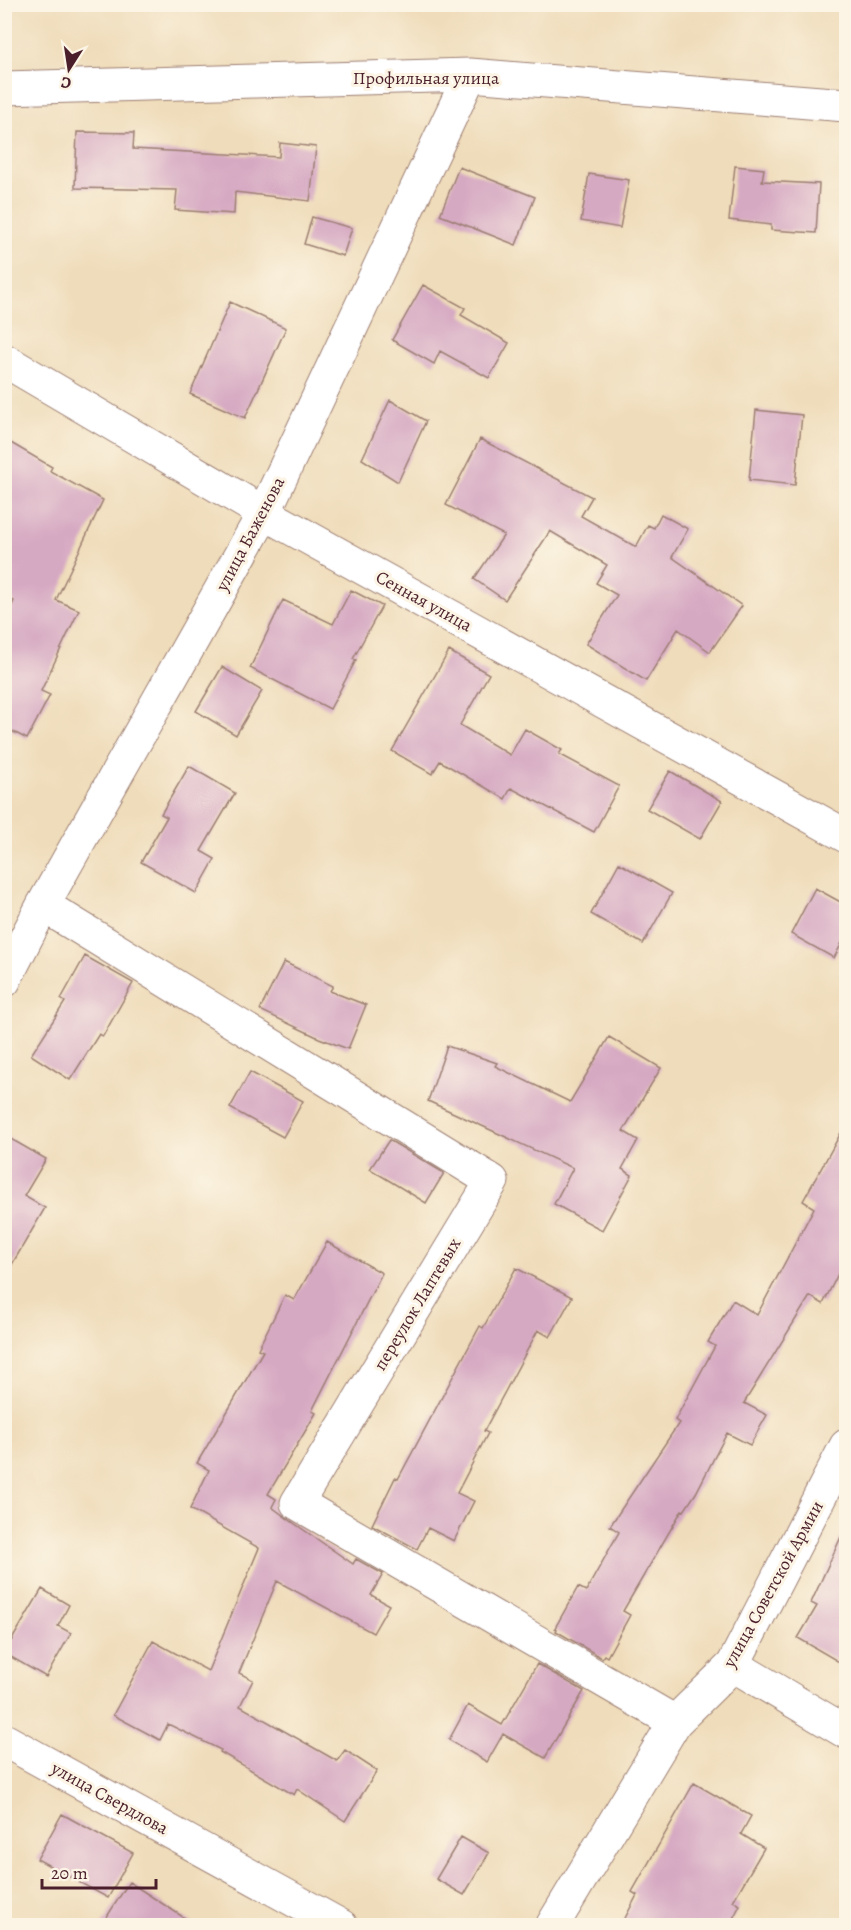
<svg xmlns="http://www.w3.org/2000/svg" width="851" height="1930" font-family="Alegreya,serif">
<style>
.building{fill:#d6a9c2}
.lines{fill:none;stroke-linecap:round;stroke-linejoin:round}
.minor-casing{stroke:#9c7e72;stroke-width:35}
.minor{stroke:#fff;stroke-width:33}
.labels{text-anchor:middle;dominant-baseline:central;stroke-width:6;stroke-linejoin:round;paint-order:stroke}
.street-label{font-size:18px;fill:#4a1f2b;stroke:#fcf5e5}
</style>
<rect width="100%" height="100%" fill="#fcf5e5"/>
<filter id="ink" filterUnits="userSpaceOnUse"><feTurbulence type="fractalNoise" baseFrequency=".0167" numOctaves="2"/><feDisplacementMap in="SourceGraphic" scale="12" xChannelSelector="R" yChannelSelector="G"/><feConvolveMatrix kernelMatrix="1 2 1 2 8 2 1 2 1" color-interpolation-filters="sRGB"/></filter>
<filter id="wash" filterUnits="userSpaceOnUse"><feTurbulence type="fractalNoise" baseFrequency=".008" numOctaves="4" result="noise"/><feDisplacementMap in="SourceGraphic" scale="24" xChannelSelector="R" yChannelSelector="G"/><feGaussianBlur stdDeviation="1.35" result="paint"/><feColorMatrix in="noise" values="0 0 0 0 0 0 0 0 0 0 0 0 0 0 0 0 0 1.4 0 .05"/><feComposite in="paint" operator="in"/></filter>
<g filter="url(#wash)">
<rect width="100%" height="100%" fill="#efdcba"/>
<g id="blocks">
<!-- building -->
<path class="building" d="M77,132L134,133L133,149L279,157L280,143L316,147L310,201L235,192L234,214L175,210L177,190L75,188Z
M735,166L764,169L762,181L819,184L816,233L771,230V225L729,220Z
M459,167L535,197L516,245L440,215Z
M589,174L629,180L620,228L581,221Z
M312,217L352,228L343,256L304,244Z
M423,285L465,308L461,315L509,343L489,378L440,351L434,364L392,340Z
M230,302L286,328L245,418L190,394Z
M390,400L426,421L398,482L362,459Z
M756,410L802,415L795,485L749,480Z
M4,439L52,467L50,471L103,500L56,600L79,610L41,691L50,695L27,739L4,727V622L14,601L4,596Z
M480,439L592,497L581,516L636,547L648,525L654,528L661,514L688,529L672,557L742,606L710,652L678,629L646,681L586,644L617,595L596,583L607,565L550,531L505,600L474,579L504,535L446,505Z
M351,590L382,606L353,659L356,660L330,709L250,668L283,600L333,624Z
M449,651L489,674L460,725L510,755L525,729L562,750L559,754L619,786L594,832L511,788L505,799L440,761L432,774L392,751Z
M222,667L262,691L236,735L196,711Z
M189,766L235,793L201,851L215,859L196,893L141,862L167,817L161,814Z
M670,771L722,801L700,839L647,809Z
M619,863L672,893L643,944L591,914Z
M815,888L846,905V935L834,958L791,934Z
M85,956L133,983L103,1036L99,1034L70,1080L31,1055L65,1002L61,999Z
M284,962L333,986L330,991L366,1005L348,1049L319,1038L260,1010Z
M609,1037L661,1068L623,1131L638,1140L622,1169L632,1175L602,1230L554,1204L573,1168L428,1101L447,1046L497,1063L495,1066L570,1102Z
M250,1072L303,1101L283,1137L230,1108Z
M846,1124V1258L823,1304L810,1296L744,1403L767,1415L750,1445L727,1433L696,1493L684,1511L682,1510L623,1611L630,1615L607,1657L604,1655L602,1658L556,1631L557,1629L555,1628L578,1587L586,1591L619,1532L610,1526L679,1423L675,1420L715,1346L708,1342L733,1300L757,1315L814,1208L803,1201Z
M4,1135L46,1159L24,1196L45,1208L4,1278Z
M389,1140L444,1173L426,1203L370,1169Z
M327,1242L382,1273L312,1411L316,1413L268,1494L276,1499L272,1507L288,1519L353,1564L356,1559L383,1574L371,1595L389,1605L373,1633L277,1581L239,1673L253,1680L240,1706L337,1761L345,1750L377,1771L345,1821L297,1789L294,1795L220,1752L221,1750L168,1724L160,1740L113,1715L153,1641L208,1671L259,1548L190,1509L209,1470L197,1463L263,1351L258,1349L285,1295L294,1300Z
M516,1268L572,1297L550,1337L538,1330L484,1431L488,1433L457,1493L474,1501L454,1541L428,1528L417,1549L372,1525L395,1478L398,1479L480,1326L483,1328Z
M846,1526V1666L798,1638L817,1606L811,1603Z
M42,1589L69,1605L58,1626L71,1633L46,1677L4,1653Z
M537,1664L584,1691L545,1758L503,1734L487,1762L449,1740L468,1705L502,1725Z
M694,1783L751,1816L741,1834L764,1848L733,1901L740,1905L729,1926H621L637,1895L632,1892Z
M62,1814L133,1853L108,1898L37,1859Z
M461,1837L489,1853L464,1895L436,1879Z
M129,1882L197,1926H101Z"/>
</g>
</g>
<g filter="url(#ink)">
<use href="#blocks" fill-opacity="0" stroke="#9c7e72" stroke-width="1.5"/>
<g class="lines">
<!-- minor casing -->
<g class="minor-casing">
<path id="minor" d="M4,88L470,75L846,105
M4,360L264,513L846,836
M43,905L492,1181L297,1503L675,1722
M4,981L43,905L264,513L470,75
M733,1665L846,1732
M4,1740L341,1926
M552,1926L675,1722L733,1665L846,1446"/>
</g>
<!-- minor -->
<use href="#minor" class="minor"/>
</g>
</g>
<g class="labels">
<!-- street labels -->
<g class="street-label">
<text x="426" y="78">Профильная улица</text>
<text transform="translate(250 534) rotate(-62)">улица Баженова</text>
<text transform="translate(424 601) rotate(29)">Сенная улица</text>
<text transform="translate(417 1304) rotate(-59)">переулок Лаптевых</text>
<text transform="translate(773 1584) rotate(-61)">улица Советской Армии</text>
<text transform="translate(110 1798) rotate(29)">улица Свердлова</text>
</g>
</g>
<!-- margin -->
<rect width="851" height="1930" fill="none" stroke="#fcf5e5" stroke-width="24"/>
<!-- north arrow -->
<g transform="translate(69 69) rotate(192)" stroke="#fcf5e5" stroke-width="4.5" paint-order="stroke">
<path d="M0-4.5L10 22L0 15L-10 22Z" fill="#4a1f2b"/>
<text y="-9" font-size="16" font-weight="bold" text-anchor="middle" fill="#4a1f2b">С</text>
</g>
<!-- scale -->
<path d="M42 1879v9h114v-9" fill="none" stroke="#4a1f2b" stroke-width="3"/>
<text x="51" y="1879" font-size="18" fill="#4a1f2b" stroke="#fcf5e5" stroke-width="4.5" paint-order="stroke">20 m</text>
</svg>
